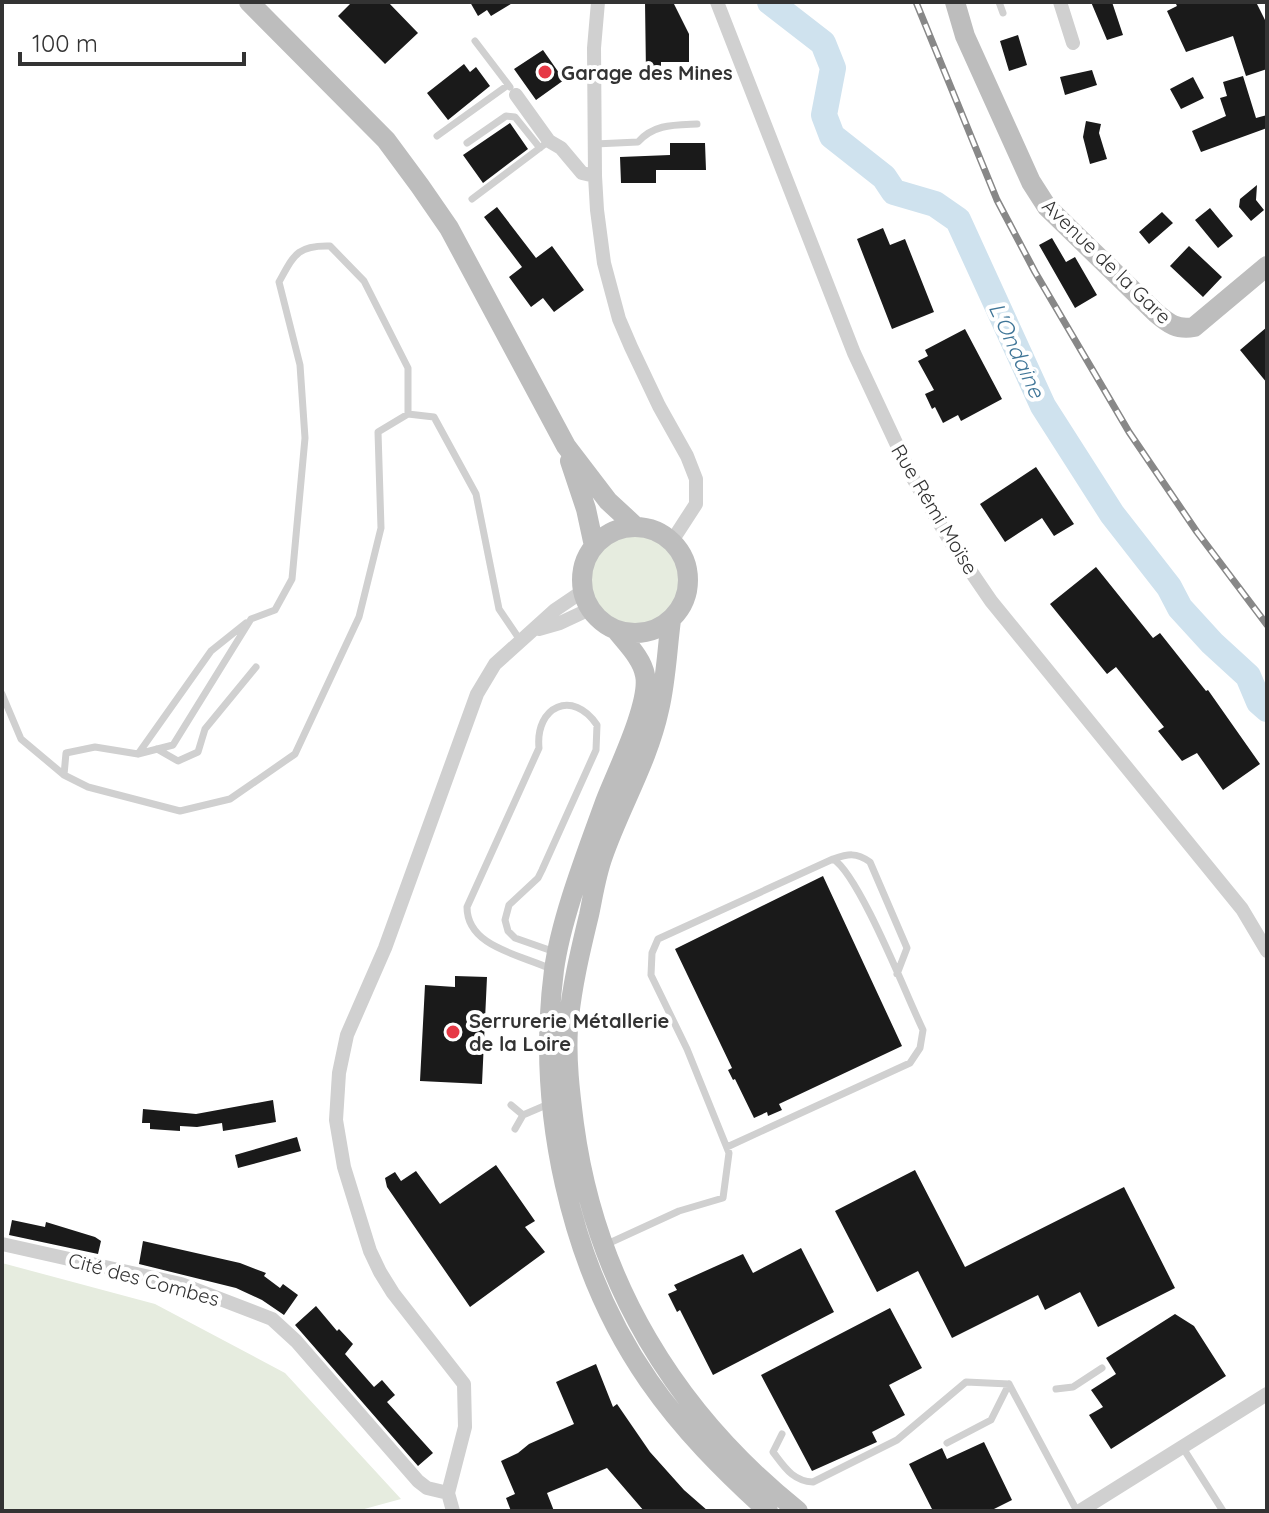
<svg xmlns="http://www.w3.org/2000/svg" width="1269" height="1513" font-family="Quicksand,sans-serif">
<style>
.green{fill:#e6ecdf}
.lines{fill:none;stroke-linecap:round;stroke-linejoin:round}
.river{stroke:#cfe2ee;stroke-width:26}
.building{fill:#1a1a1a}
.lane{stroke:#d0d0d0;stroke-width:7}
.street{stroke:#d0d0d0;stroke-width:14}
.secondary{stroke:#bdbdbd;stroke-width:20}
.rail-casing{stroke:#888;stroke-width:7}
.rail{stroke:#fff;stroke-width:4;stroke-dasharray:12;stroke-linecap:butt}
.poi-dot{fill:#e63946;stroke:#fff;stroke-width:3}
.labels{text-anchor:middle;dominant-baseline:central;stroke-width:8;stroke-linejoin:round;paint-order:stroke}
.poi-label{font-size:20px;font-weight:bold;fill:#333;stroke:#fff;text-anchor:start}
.street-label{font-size:20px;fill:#333;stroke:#fff}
.water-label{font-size:22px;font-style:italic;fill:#3f7597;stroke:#fff}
</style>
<rect width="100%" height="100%" fill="#fff"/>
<!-- green -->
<path class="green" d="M589 581a46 46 0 1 1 92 0a46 46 0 1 1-92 0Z
M2,1263L155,1304L285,1373L401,1499L357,1511H2Z"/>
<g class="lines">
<!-- river -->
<path class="river" d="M770,2L823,43L833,68L824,115L832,136L884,177L894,192L935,204L958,220L1043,406L1112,514L1169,587L1180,608L1212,643L1248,676L1259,702L1267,709"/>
</g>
<!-- building -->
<path class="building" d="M352,2H388L418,33L385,64L338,16Z
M470,2H514L491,16L487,10L478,16Z
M645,2H673L689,34V62H661V73H646Z
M1091,2H1112L1123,35L1107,40Z
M1175,2H1256L1267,24V69L1246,76L1233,36L1186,52L1167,11L1177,6Z
M1018,35L1027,65L1009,71L1000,41Z
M543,50L564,80L536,100L514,69Z
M464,64L470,72L476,67L490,86L448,120L427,93Z
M1092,70L1097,85L1065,95L1060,77Z
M1243,76L1256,118L1267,115V128L1201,152L1192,131L1226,116L1220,98L1227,96L1223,82Z
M1193,77L1204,98L1181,109L1170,89Z
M1086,121L1101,124L1099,133L1107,159L1090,164L1083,137Z
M510,123L528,149L483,183L463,155Z
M670,143H705L706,170H656V183H621L620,157L670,155Z
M1257,185L1256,200L1264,210L1251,221L1239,207L1240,199Z
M497,207L536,258L552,246L584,290L554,312L543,298L531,307L509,277L522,267L484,217Z
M1210,208L1233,236L1218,248L1195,220Z
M1162,212L1173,223L1149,244L1139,232Z
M883,228L890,245L905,239L934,312L892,329L857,239Z
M1052,238L1066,262L1075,257L1097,295L1075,308L1039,245Z
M1189,246L1222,277L1203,297L1170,266Z
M1267,327V383L1240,350Z
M965,329L1002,399L961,421L958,415L943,423L935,407L932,409L925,394L934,390L918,361L928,356L925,350Z
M1036,467L1074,524L1054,536L1042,518L1005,542L980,504Z
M1096,567L1153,638L1160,633L1206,691L1208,690L1260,764L1223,790L1197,753L1182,761L1158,731L1164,727L1116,667L1107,674L1050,604Z
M823,876L902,1046L779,1104L782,1110L768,1116L767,1112L754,1118L735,1079L733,1080L728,1070L732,1068L675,949Z
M455,976L487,977L482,1084L420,1081L425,985L455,987Z
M273,1100L276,1122L223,1131L222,1123L197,1127L180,1126V1131L150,1129V1123H142L143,1109L196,1114Z
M297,1137L301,1151L238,1168L235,1155Z
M496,1165L535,1221L525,1227L545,1252L470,1307L387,1187L385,1178L395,1172L401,1181L416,1171L440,1204Z
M915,1170L965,1267L1124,1187L1175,1288L1098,1327L1080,1292L1045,1310L1038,1295L952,1338L918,1271L877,1292L835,1211Z
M12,1220L45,1227L46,1222L95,1237L101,1241L98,1254L9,1235Z
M143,1241L240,1263L266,1273L264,1276L280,1288L283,1284L298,1295L284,1315L262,1300L236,1288L139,1264Z
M801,1248L834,1312L713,1375L680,1310L677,1312L668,1294L677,1290L674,1285L743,1254L753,1273Z
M316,1306L337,1331L339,1329L353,1344L345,1354L374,1387L382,1380L395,1395L387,1402L433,1453L418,1466L295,1325Z
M890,1308L922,1368L889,1385L905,1415L872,1432L877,1442L812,1471L761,1375Z
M1175,1314L1194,1326L1226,1376L1111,1449L1089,1415L1103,1407L1091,1390L1116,1374L1106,1358Z
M596,1364L613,1407L617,1404L650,1452L684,1490L708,1511H644L607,1468L547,1493L554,1511H511L506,1498L515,1494L501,1461L518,1453L529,1444L574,1424L556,1382Z
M984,1442L1012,1500L990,1511H933L909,1464L942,1448L947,1459Z"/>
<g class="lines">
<!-- lane -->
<path class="lane" d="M999,2L1003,13
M475,41L510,87
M437,136L508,85
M467,143L506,116L515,117L540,148
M595,144L638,142C654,124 674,125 697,124
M472,199L549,141
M2,694L21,739L64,775L88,787L180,811L230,799L295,754L359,617L381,528L378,432L408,414L434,417L476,494L499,609L520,640
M157,749L178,761L198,752L205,729L256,667
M138,754L211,651L246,623
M64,775L66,753L95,747L138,754L173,745L251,619L275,610L292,579L305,438L300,365L279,282C294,255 297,245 330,246L364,281L408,368V414
M833,859C848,854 856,852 870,862L907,948L897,974
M553,970C523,955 467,948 467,907L539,748C535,706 573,689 597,725L596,750L542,870L538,878L509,905L505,920L508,931L515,938L555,952
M511,1105L523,1115
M515,1129L523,1115L551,1103
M605,1245L679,1211L723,1198L729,1153L687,1049L651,975L652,953L658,939L833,859C859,874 907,997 923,1030L920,1048L910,1063L727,1147
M1009,1384L1077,1511
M1056,1389L1073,1387L1102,1368
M782,1434L773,1452C784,1466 792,1481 813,1482L897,1440L966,1382L1009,1384
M947,1443L991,1420L1009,1384
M1183,1448L1223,1511"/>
<!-- street -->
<path class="street" d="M598,2L594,48L595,176L597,210L604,263L619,319L631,347L659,406L687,456L696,479V504L672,541
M717,2L854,353L911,475L950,541L991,601L1242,909L1267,951
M1060,2L1073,43
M516,95L549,141L561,148L582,173L595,176
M539,629L560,623L590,609
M2,1244L181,1284L272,1319L296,1341L418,1481L427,1488L448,1493
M453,1511L448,1493L465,1427L464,1384L393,1293L380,1272L370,1251L344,1167L336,1120L339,1073L347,1035L385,948L477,694L495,664L555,610L583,591
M1080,1511L1267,1394"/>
<!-- secondary -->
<path class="secondary" d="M249,2L386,140L420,186L449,228L566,446L608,501L635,526
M955,2L965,36L1031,182L1047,207L1156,313C1169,324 1177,330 1194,327L1267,266
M570,461L586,509L594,546
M582 580a53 53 0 1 1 106 0a53 53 0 1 1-106 0Z
M671,620C667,650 666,681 659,710C648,761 620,807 603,856C596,875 593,896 589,915C580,952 571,990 568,1028C566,1060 570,1093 574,1124C595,1281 675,1413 798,1511
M616,630C626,643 642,658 645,675C651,703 616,773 605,802C587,852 561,918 554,970C536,1108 569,1266 649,1381C683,1430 724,1471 768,1511"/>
<!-- rail casing -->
<g class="rail-casing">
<path id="rail" d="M916,2L997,200L1035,272L1129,432L1197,532L1267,625"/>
</g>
<!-- rail -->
<use href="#rail" class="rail"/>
</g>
<!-- markers -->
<g class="poi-dot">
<circle cx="545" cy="72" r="8"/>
<circle cx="453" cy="1032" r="8"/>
</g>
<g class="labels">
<!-- poi labels -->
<g class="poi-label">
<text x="561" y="72">Garage des Mines</text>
<text x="469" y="1020">Serrurerie Métallerie<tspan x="469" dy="23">de la Loire</tspan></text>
</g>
<!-- street labels -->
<g class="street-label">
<text transform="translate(1107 261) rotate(44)">Avenue de la Gare</text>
<text transform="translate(935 509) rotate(59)">Rue Rémi Moïse</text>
<text transform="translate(144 1279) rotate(15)">Cité des Combes</text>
</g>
<!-- water labels -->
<g class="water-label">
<text transform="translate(1017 350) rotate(65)">L'Ondaine</text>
</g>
</g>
<!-- border -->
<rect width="1269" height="1513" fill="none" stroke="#333333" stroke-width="8"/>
<!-- scale -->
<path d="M20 52v12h224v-12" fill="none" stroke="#333333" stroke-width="4"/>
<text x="32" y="52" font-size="24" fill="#333333" stroke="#ffffff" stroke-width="6" paint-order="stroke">100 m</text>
</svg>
